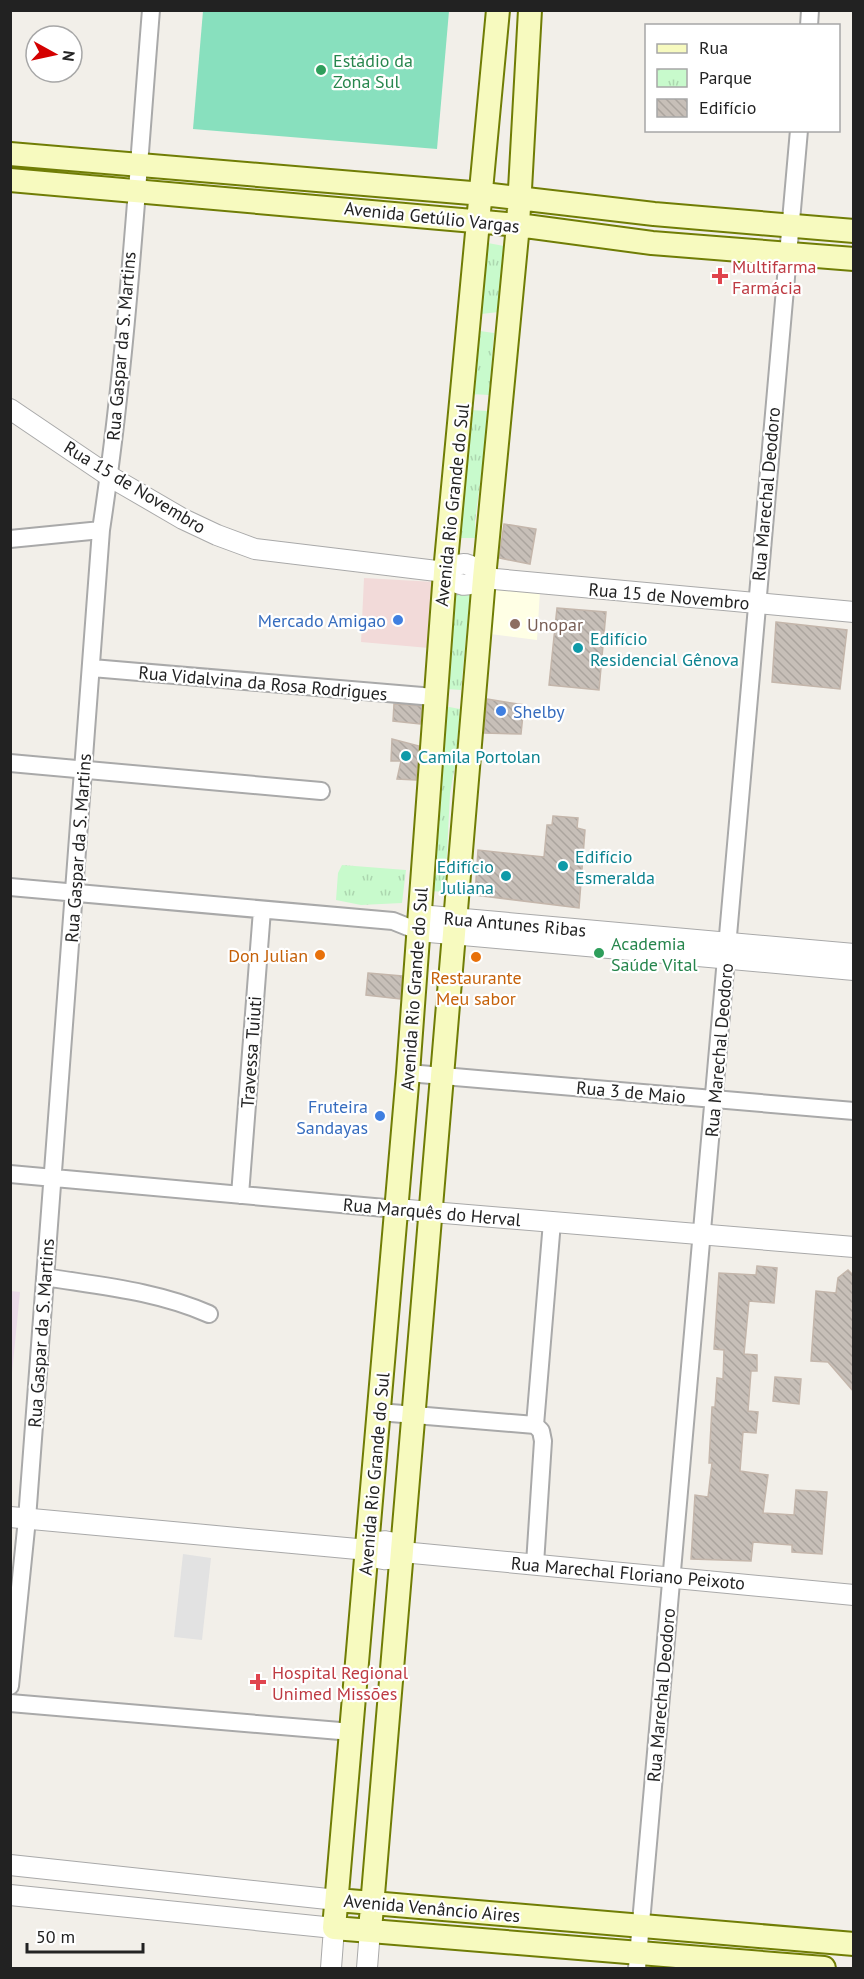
<svg xmlns="http://www.w3.org/2000/svg" width="864" height="1979" font-family="'PT Sans',sans-serif">
<style>
.commercial{fill:#f2dad9}
.industrial{fill:#ebdbe8}
.education{fill:#ffffe5}
.park{fill:url(#park-tufts)}
.pitch{fill:#88e0be}
.parking{fill:#e2e2e2}
.building{fill:url(#building-back-hatch);stroke:#c4b6ab;stroke-width:1.5}
.lines{fill:none;stroke-linecap:round;stroke-linejoin:round}
.minor-casing{stroke:#a9a9a9;stroke-width:20}
.tertiary-casing{stroke:#a9a9a9;stroke-width:22}
.secondary-casing{stroke:#707d05;stroke-width:26}
.minor{stroke:#fff;stroke-width:16}
.tertiary{stroke:#fff;stroke-width:20}
.secondary{stroke:#f7fabf;stroke-width:22}
.leisure-dot{fill:#2e9e5b;stroke:#fff;stroke-width:2}
.health-dot{fill:#e0444e;stroke:#fff;stroke-width:2}
.shop-dot{fill:#3f7fe0;stroke:#fff;stroke-width:2}
.education-dot{fill:#8d6e63;stroke:#fff;stroke-width:2}
.culture-dot{fill:#0f9aa8;stroke:#fff;stroke-width:2}
.food-dot{fill:#e8710a;stroke:#fff;stroke-width:2}
.labels{text-anchor:middle;dominant-baseline:central;stroke-width:4.5;stroke-linejoin:round;paint-order:stroke}
.leisure-label{font-size:18px;fill:#27864d;stroke:#fff;text-anchor:start}
.street-label{font-size:18px;fill:#222;stroke:#fff}
.health-label{font-size:18px;fill:#be3a42;stroke:#fff;text-anchor:start}
.shop-label{font-size:18px;fill:#366cbe;stroke:#fff;text-anchor:end}
.education-label{font-size:18px;fill:#785e54;stroke:#fff;text-anchor:start}
.culture-label{font-size:18px;fill:#0d838f;stroke:#fff;text-anchor:start}
.food-label{font-size:18px;fill:#c56008;stroke:#fff;text-anchor:end}
</style>
<defs>
<pattern id="park-tufts" width="24" height="20" patternUnits="userSpaceOnUse" patternTransform="scale(1.5)"><rect width="24" height="20" fill="#c8facc"/><path d="M3 7l-1-3M5 7V3M7 7l1-3M15 17l-1-3M17 17v-4M19 17l1-3" fill="none" stroke="#acd6af"/></pattern>
<pattern id="building-back-hatch" width="6" height="6" patternUnits="userSpaceOnUse" patternTransform="scale(1.5)"><rect width="6" height="6" fill="#c7bfb8"/><path d="M-1 5l2 2M0 0l6 6M5-1l2 2" fill="none" stroke="#aba49e"/></pattern>
</defs>
<rect width="100%" height="100%" fill="#f2efe9"/>
<!-- commercial -->
<path class="commercial" d="M364,578L435,582L429,648L361,642Z"/>
<!-- industrial -->
<path class="industrial" d="M11,1291L20,1292L11,1383L10,1291Z"/>
<!-- education -->
<path class="education" d="M495,588L540,591L537,640L490,634Z"/>
<!-- park -->
<path class="park" d="M488,243L504,246L499,312L481,314Z
M480,331L494,333L489,395L471,394Z
M470,410L487,411L488,423L475,521L476,538H459L454,527L463,507Z
M452,592L470,594L461,690L447,689Z
M444,706L460,709L456,757L439,755Z
M456,759L450,794L445,892L430,891L439,761Z
M342,865L406,870L402,903L361,905L336,900L338,873Z"/>
<!-- pitch -->
<path class="pitch" d="M203,11H449L437,149L193,129Z"/>
<!-- parking -->
<path class="parking" d="M183,1554L211,1558L202,1640L174,1637Z"/>
<!-- building -->
<path class="building" d="M504,524L536,529L530,564L499,558Z
M557,608L606,612L599,690L549,685Z
M776,622L847,630L840,689L772,682Z
M487,699L524,705L521,734L484,733Z
M394,704L422,706L420,724L393,721Z
M392,739L419,746L416,780L397,779L401,761H391Z
M553,816L578,818L577,828L585,830L579,908L475,895L478,850L544,857L547,825H552Z
M368,973L402,976L400,999L366,995Z
M757,1266L777,1268L774,1303L749,1301L744,1354L757,1355V1371H751L748,1411L758,1412L756,1433L743,1432L740,1471L768,1475L763,1513L794,1515L796,1490L827,1492L822,1554L792,1552V1545L753,1542L751,1561L691,1559L695,1495L708,1497L712,1463H709L712,1407H715L717,1378L723,1379L724,1350L714,1349L719,1273L756,1275Z
M848,1270L854,1276V1392L828,1362L811,1361L816,1291L836,1293L838,1278Z
M775,1377L801,1379L799,1404L773,1401Z"/>
<g class="lines">
<!-- minor casing -->
<g class="minor-casing">
<path id="minor" d="M809,26L810,10
M10,539L101,530
M92,668L434,697
M10,763L321,791
M10,887L393,921L418,931
M408,1073L854,1111
M10,1174L396,1209
M240,1195L262,910
M45,1277C101,1286 157,1291 209,1314
M379,1412L535,1425L541,1431L543,1441L535,1564
M535,1425L552,1222
M10,1686L27,1519L101,530C127,358 137,183 151,10
M10,1703L352,1732
M637,1968L799,130"/>
</g>
<!-- tertiary casing -->
<g class="tertiary-casing">
<path id="tertiary" d="M10,409L109,476L183,519L217,535L255,549L445,572C458,588 467,588 484,578L854,612
M445,572C462,559 471,562 484,578
M419,915L854,954
M418,931L854,970
M396,1209L854,1247
M10,1517L368,1550C378,1562 390,1562 402,1552L854,1595
M368,1550C379,1537 392,1539 402,1552
M10,1865L337,1900
M10,1895L334,1928L331,1968
M367,1968L370,1930"/>
</g>
<!-- secondary casing -->
<g class="secondary-casing">
<path id="secondary" d="M498,10L445,572L408,1073L334,1928L824,1968
M10,154L483,194L654,214L854,231
M10,180L518,225L652,243L854,259
M337,1900L854,1944
M370,1930L484,578L518,225L530,10"/>
</g>
<!-- minor -->
<use href="#minor" class="minor"/>
<!-- tertiary -->
<use href="#tertiary" class="tertiary"/>
<!-- secondary -->
<use href="#secondary" class="secondary"/>
</g>
<!-- markers -->
<g class="leisure-dot">
<circle cx="321" cy="70" r="6"/>
<circle cx="599" cy="953" r="6"/>
</g>
<g class="health-dot">
<path d="M717 267h6v6h6v6h-6v6h-6v-6h-6v-6h6z"/>
<path d="M255 1673h6v6h6v6h-6v6h-6v-6h-6v-6h6z"/>
</g>
<g class="shop-dot">
<circle cx="398" cy="620" r="6"/>
<circle cx="501" cy="711" r="6"/>
<circle cx="380" cy="1116" r="6"/>
</g>
<circle class="education-dot" cx="515" cy="624" r="6"/>
<g class="culture-dot">
<circle cx="578" cy="648" r="6"/>
<circle cx="406" cy="756" r="6"/>
<circle cx="563" cy="866" r="6"/>
<circle cx="506" cy="876" r="6"/>
</g>
<g class="food-dot">
<circle cx="320" cy="955" r="6"/>
<circle cx="476" cy="957" r="6"/>
</g>
<g class="labels">
<!-- leisure labels -->
<g class="leisure-label">
<text x="333" y="60">Estádio da<tspan x="333" dy="21">Zona Sul</tspan></text>
<text x="611" y="943">Academia<tspan x="611" dy="21">Saúde Vital</tspan></text>
</g>
<!-- street labels -->
<g class="street-label">
<text transform="translate(432 217) rotate(6)">Avenida Getúlio Vargas</text>
<text transform="translate(121 346) rotate(-85)">Rua Gaspar da S. Martins</text>
<text transform="translate(135 487) rotate(31)">Rua 15 de Novembro</text>
<text transform="translate(766 494) rotate(-85)">Rua Marechal Deodoro</text>
<text transform="translate(452 505) rotate(-84)">Avenida Rio Grande do Sul</text>
<text transform="translate(669 596) rotate(5)">Rua 15 de Novembro</text>
<text transform="translate(263 683) rotate(5)">Rua Vidalvina da Rosa Rodrigues</text>
<text transform="translate(78 848) rotate(-86)">Rua Gaspar da S. Martins</text>
<text transform="translate(515 924) rotate(5)">Rua Antunes Ribas</text>
<text transform="translate(414 989) rotate(-86)">Avenida Rio Grande do Sul</text>
<text transform="translate(719 1050) rotate(-85)">Rua Marechal Deodoro</text>
<text transform="translate(251 1052) rotate(-86)">Travessa Tuiuti</text>
<text transform="translate(631 1092) rotate(5)">Rua 3 de Maio</text>
<text transform="translate(432 1212) rotate(5)">Rua Marquês do Herval</text>
<text transform="translate(41 1333) rotate(-86)">Rua Gaspar da S. Martins</text>
<text transform="translate(374 1474) rotate(-85)">Avenida Rio Grande do Sul</text>
<text transform="translate(628 1573) rotate(5)">Rua Marechal Floriano Peixoto</text>
<text transform="translate(661 1695) rotate(-85)">Rua Marechal Deodoro</text>
<text transform="translate(432 1908) rotate(5)">Avenida Venâncio Aires</text>
</g>
<!-- health labels -->
<g class="health-label">
<text x="732" y="266">Multifarma<tspan x="732" dy="21">Farmácia</tspan></text>
<text x="272" y="1672">Hospital Regional<tspan x="272" dy="21">Unimed Missões</tspan></text>
</g>
<!-- shop labels -->
<g class="shop-label">
<text x="386" y="620">Mercado Amigao</text>
<text x="513" y="711" text-anchor="start">Shelby</text>
<text x="368" y="1106">Fruteira<tspan x="368" dy="21">Sandayas</tspan></text>
</g>
<!-- education labels -->
<g class="education-label">
<text x="527" y="624">Unopar</text>
</g>
<!-- culture labels -->
<g class="culture-label">
<text x="590" y="638">Edifício<tspan x="590" dy="21">Residencial Gênova</tspan></text>
<text x="418" y="756">Camila Portolan</text>
<text x="575" y="856">Edifício<tspan x="575" dy="21">Esmeralda</tspan></text>
<text x="494" y="866" text-anchor="end">Edifício<tspan x="494" dy="21">Juliana</tspan></text>
</g>
<!-- food labels -->
<g class="food-label">
<text x="308" y="955">Don Julian</text>
<text x="476" y="977" text-anchor="middle">Restaurante<tspan x="476" dy="21">Meu sabor</tspan></text>
</g>
</g>
<!-- border -->
<rect width="864" height="1979" fill="none" stroke="#222222" stroke-width="24"/>
<!-- legend -->
<rect x="645" y="24" width="195" height="108" fill="#ffffff" stroke="#a7a7a7" stroke-width="1.5"/>
<rect x="657" y="44" width="30" height="9" fill="#f7fabf" stroke="#a7a7a7" stroke-width="1.5"/>
<text x="699" y="54" font-size="18" fill="#222222">Rua</text>
<rect x="657" y="69" width="30" height="18" fill="url(#park-tufts)" stroke="#a7a7a7" stroke-width="1.5"/>
<text x="699" y="84" font-size="18" fill="#222222">Parque</text>
<rect x="657" y="99" width="30" height="18" fill="url(#building-back-hatch)" stroke="#a7a7a7" stroke-width="1.5"/>
<text x="699" y="114" font-size="18" fill="#222222">Edifício</text>
<!-- north arrow -->
<g transform="translate(54 54) rotate(98)"><circle r="28" fill="#ffffff" stroke="#a7a7a7" stroke-width="1.5"/>
<path d="M0-4.5L10 22L0 15L-10 22Z" fill="#d40000"/>
<text y="-9" font-size="16" font-weight="bold" text-anchor="middle" fill="#222222">N</text>
</g>
<!-- scale -->
<path d="M27 1943v9h116v-9" fill="none" stroke="#222222" stroke-width="3"/>
<text x="36" y="1943" font-size="18" fill="#222222" stroke="#ffffff" stroke-width="4.5" paint-order="stroke">50 m</text>
</svg>
